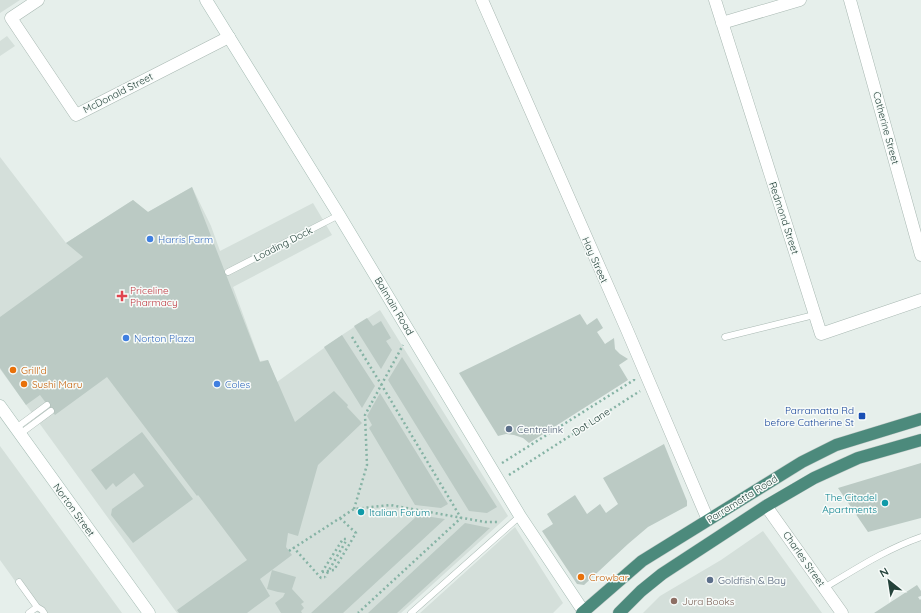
<svg xmlns="http://www.w3.org/2000/svg" width="921" height="613" font-family="Quicksand,sans-serif">
<style>
.built{fill:#d4dfda}
.building{fill:#bbcac4}
.lines{fill:none;stroke-linecap:round;stroke-linejoin:round}
.service-casing{stroke:#a8b8b2;stroke-width:7}
.minor-casing{stroke:#a8b8b2;stroke-width:13}
.secondary-casing{stroke:#a4bbb3;stroke-width:13}
.trunk-casing{stroke:#c2cac8;stroke-width:13}
.path{stroke:#86b3a5;stroke-width:2.5;stroke-dasharray:2 3;stroke-linecap:butt}
.service{stroke:#fff;stroke-width:6}
.minor{stroke:#fff;stroke-width:12}
.secondary{stroke:#fff;stroke-width:12}
.trunk{stroke:#4c8a7c;stroke-width:12}
.path-bridge{stroke:#86b3a5;stroke-width:2.5;stroke-dasharray:2 3;stroke-linecap:butt}
.shop-dot{fill:#3f7fe0;stroke:#f7fbf9;stroke-width:1.5}
.health-dot{fill:#e0444e;stroke:#f7fbf9;stroke-width:1.5}
.food-dot{fill:#e8710a;stroke:#f7fbf9;stroke-width:1.5}
.transit-dot{fill:#1a4fb4;stroke:#f7fbf9;stroke-width:1.5}
.service-dot{fill:#5c6f8a;stroke:#f7fbf9;stroke-width:1.5}
.culture-dot{fill:#0f9aa8;stroke:#f7fbf9;stroke-width:1.5}
.education-dot{fill:#8d6e63;stroke:#f7fbf9;stroke-width:1.5}
.labels{text-anchor:middle;dominant-baseline:central;stroke-width:3;stroke-linejoin:round;paint-order:stroke}
.street-label{font-size:10px;fill:#24423a;stroke:#f7fbf9}
.shop-label{font-size:10px;fill:#366cbe;stroke:#f7fbf9;text-anchor:start}
.health-label{font-size:10px;fill:#be3a42;stroke:#f7fbf9;text-anchor:start}
.food-label{font-size:10px;fill:#c56008;stroke:#f7fbf9;text-anchor:start}
.transit-label{font-size:10px;fill:#164399;stroke:#f7fbf9;text-anchor:end}
.service-label{font-size:10px;fill:#4e5e75;stroke:#f7fbf9;text-anchor:start}
.culture-label{font-size:10px;fill:#0d838f;stroke:#f7fbf9;text-anchor:end}
.education-label{font-size:10px;fill:#785e54;stroke:#f7fbf9;text-anchor:start}
</style>
<rect width="100%" height="100%" fill="#e6efeb"/>
<!-- built -->
<path class="built" d="M0,0H20L0,13Z
M7,36L15,46L0,56V41Z
M0,157L66,243L133,200L148,212L192,187L211,226L220,251L313,203L332,235L233,287L260,361L268,360L277,382L342,335L380,310L508,516L401,613H177L0,369Z
M0,446L122,613H38L0,560Z
M515,527L563,603L553,613H420Z
M763,531L822,613H643L660,596L721,560Z"/>
<!-- building -->
<path class="building" d="M192,187L260,362L268,360L295,422L334,391L348,405L347,407L362,423L318,465L298,536L288,533L286,547L292,555L260,579L270,596L247,613H179L177,610L247,560L198,495L197,496L107,377L55,415L40,395L26,405L0,368V317L83,257L66,243L133,200L148,212Z
M580,314L587,325L597,318L603,328L597,332L605,344L614,338L615,349L620,354L628,359L619,365L628,380L529,443L523,438L514,435L506,434L498,436L459,373Z
M367,318L373,326L381,321L391,338L386,341L392,350L381,369L354,326Z
M342,335L375,386L362,408L324,347Z
M402,357L460,449L497,507L487,513L469,511L388,380Z
M380,393L448,504L441,508L415,505L369,428L372,425L367,416Z
M142,432L193,499L133,543L111,515L112,509L144,486L134,473L116,487L113,483L106,490L91,470Z
M664,444L687,501V506L648,527L628,544L584,585L577,584L542,531L553,524L547,514L575,495L587,514L600,504L606,513L618,504L603,478Z
M921,463V518L868,532L838,488Z
M418,515L445,519L343,613H311Z
M465,523L490,528L397,613H368Z
M272,570L296,577L292,589L304,602L301,604L304,608L301,611L302,613H281L275,603L283,597L285,593L278,592L267,589Z
M917,585L921,591V596L918,597L920,600L921,599V613H874Z"/>
<g class="lines">
<!-- service casing -->
<g class="service-casing">
<path id="service" d="M228,272L339,215
M725,337L814,315
M16,428L47,405
M20,434L51,411
M19,582L37,607L29,613
M824,588C856,569 886,549 921,537
M37,607L42,610L44,613
M411,613L520,516"/>
</g>
<!-- minor casing -->
<g class="minor-casing">
<path id="minor" d="M38,0L11,18L76,115L229,37
M482,0L627,330L708,520
M715,0L821,334L921,300
M850,0L921,255
M722,23L800,0
M766,506L842,613"/>
</g>
<!-- secondary casing -->
<g class="secondary-casing">
<path id="secondary" d="M206,0L339,215L520,516L584,612
M0,406L149,613"/>
</g>
<!-- trunk casing -->
<g class="trunk-casing">
<path id="trunk" d="M582,613L642,561L802,462L836,445L921,419
M619,613L641,591L662,574L766,506L814,478L858,458L921,440"/>
</g>
<!-- path -->
<path class="path" d="M352,337L381,384L461,518L358,613
M502,463L634,380V379
M509,475L640,391
M354,509L367,465L365,415L403,345
M293,547L321,578L325,577
M289,551L354,509L390,505L485,522H497
M322,572L334,570L356,533L340,518"/>
<!-- service -->
<use href="#service" class="service"/>
<!-- minor -->
<use href="#minor" class="minor"/>
<!-- secondary -->
<use href="#secondary" class="secondary"/>
<!-- trunk -->
<use href="#trunk" class="trunk"/>
<!-- path-bridge -->
<path class="path-bridge" d="M322,572L343,539H346V541L325,577"/>
</g>
<!-- markers -->
<g class="shop-dot">
<circle cx="150" cy="239" r="4"/>
<circle cx="126" cy="338" r="4"/>
<circle cx="217" cy="384" r="4"/>
</g>
<path class="health-dot" d="M120 290h4v4h4v4h-4v4h-4v-4h-4v-4h4z"/>
<g class="food-dot">
<circle cx="13" cy="370" r="4"/>
<circle cx="24" cy="384" r="4"/>
<circle cx="581" cy="577" r="4"/>
</g>
<rect class="transit-dot" x="858" y="412" width="8" height="8" rx="2"/>
<g class="service-dot">
<circle cx="509" cy="429" r="4"/>
<circle cx="710" cy="580" r="4"/>
</g>
<g class="culture-dot">
<circle cx="885" cy="503" r="4"/>
<circle cx="361" cy="512" r="4"/>
</g>
<circle class="education-dot" cx="674" cy="601" r="4"/>
<g class="labels">
<!-- street labels -->
<g class="street-label">
<text transform="translate(118 93) rotate(-27)">McDonald Street</text>
<text transform="translate(886 128) rotate(75)">Catherine Street</text>
<text transform="translate(784 218) rotate(72)">Redmond Street</text>
<text transform="translate(283 244) rotate(-27)">Loading Dock</text>
<text transform="translate(595 260) rotate(66)">Hay Street</text>
<text transform="translate(394 306) rotate(59)">Balmain Road</text>
<text transform="translate(591 422) rotate(-33)">Dot Lane</text>
<text transform="translate(742 499) rotate(-32)">Parramatta Road</text>
<text transform="translate(74 510) rotate(54)">Norton Street</text>
<text transform="translate(804 559) rotate(55)">Charles Street</text>
</g>
<!-- shop labels -->
<g class="shop-label">
<text x="158" y="239">Harris Farm</text>
<text x="134" y="338">Norton Plaza</text>
<text x="225" y="384">Coles</text>
</g>
<!-- health labels -->
<g class="health-label">
<text x="130" y="290">Priceline<tspan x="130" dy="12">Pharmacy</tspan></text>
</g>
<!-- food labels -->
<g class="food-label">
<text x="21" y="370">Grill'd</text>
<text x="32" y="384">Sushi Maru</text>
<text x="589" y="577">Crowbar</text>
</g>
<!-- transit labels -->
<g class="transit-label">
<text x="854" y="410">Parramatta Rd<tspan x="854" dy="12">before Catherine St</tspan></text>
</g>
<!-- service labels -->
<g class="service-label">
<text x="517" y="429">Centrelink</text>
<text x="718" y="580">Goldfish &amp; Bay</text>
</g>
<!-- culture labels -->
<g class="culture-label">
<text x="877" y="497">The Citadel<tspan x="877" dy="12">Apartments</tspan></text>
<text x="369" y="512" text-anchor="start">Italian Forum</text>
</g>
<!-- education labels -->
<g class="education-label">
<text x="682" y="601">Jura Books</text>
</g>
</g>
<!-- north arrow -->
<g transform="translate(889 581) rotate(330)" stroke="#f7fbf9" stroke-width="3" paint-order="stroke">
<path d="M0-3L7 15L0 10L-7 15Z" fill="#24423a"/>
<text y="-6" font-size="11" font-weight="bold" text-anchor="middle" fill="#24423a">N</text>
</g>
</svg>
